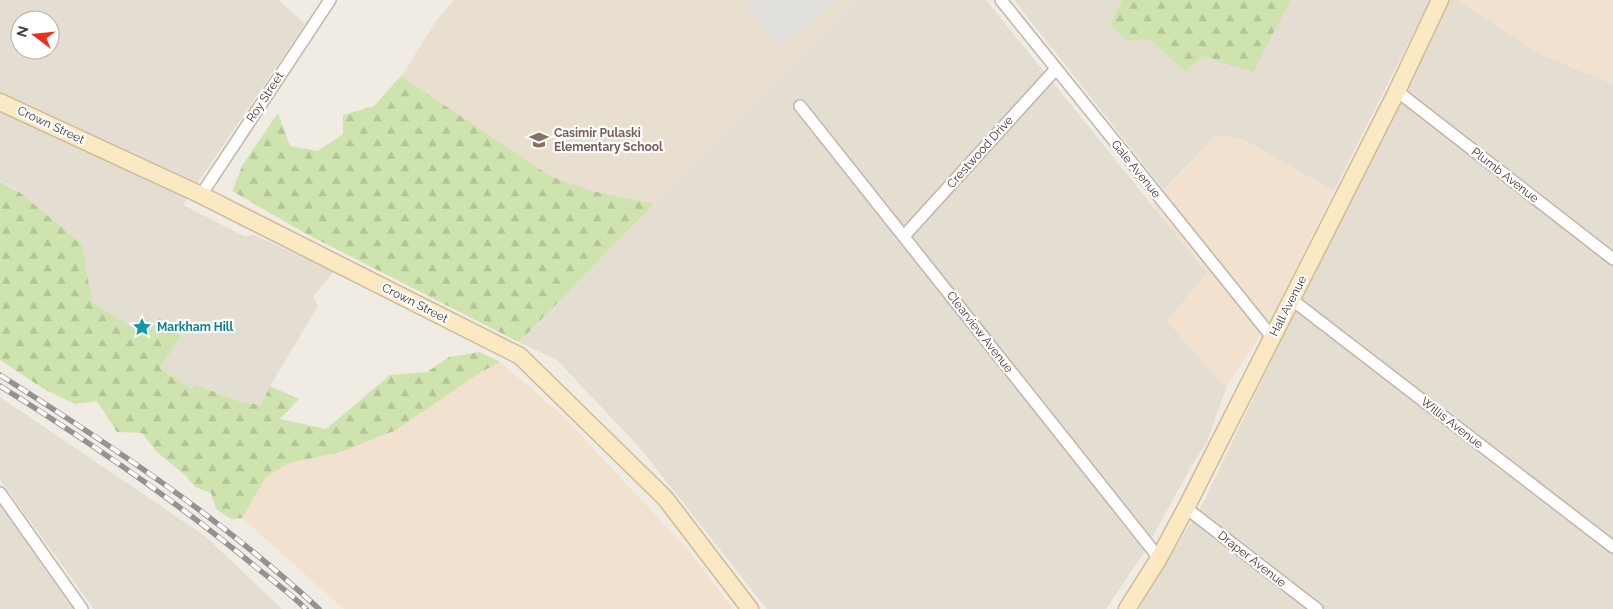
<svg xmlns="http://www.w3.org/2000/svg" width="1613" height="609" font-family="Raleway,sans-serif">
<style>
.residential{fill:#e4ddd2;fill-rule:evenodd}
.commercial{fill:#f2e1cf}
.education{fill:#e9dfce}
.forest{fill:url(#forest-firs)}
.parking{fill:#e1dfdc}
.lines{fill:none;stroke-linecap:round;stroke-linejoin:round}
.street-casing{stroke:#beb5aa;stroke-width:14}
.secondary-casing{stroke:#cebb96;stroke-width:19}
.street{stroke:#fff;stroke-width:11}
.secondary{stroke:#fbe9c3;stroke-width:16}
.rail-casing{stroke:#939393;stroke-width:5.5}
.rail{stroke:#fff;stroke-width:4;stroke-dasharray:11;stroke-linecap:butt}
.labels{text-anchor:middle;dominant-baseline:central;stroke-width:4.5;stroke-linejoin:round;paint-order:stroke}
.street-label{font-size:12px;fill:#423b34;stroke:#fff}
.education-label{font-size:12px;font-weight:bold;fill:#785e54;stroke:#fff;text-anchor:start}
.culture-label{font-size:12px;font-weight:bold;fill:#0d838f;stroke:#fff;text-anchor:start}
</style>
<defs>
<pattern id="forest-firs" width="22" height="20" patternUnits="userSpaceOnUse" patternTransform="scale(1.25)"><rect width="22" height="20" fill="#cfe3ae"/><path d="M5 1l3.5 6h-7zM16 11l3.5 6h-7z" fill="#b3c496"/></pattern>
</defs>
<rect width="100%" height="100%" fill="#f0ece3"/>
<!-- residential -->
<path class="residential" d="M0,0H278L305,24L183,205L244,236L254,235L334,271L313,297L318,306L270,386L261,405L237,401L196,384L192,389L160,368L181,335L146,336L92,302L81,244L16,189L0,181ZM20,20H50V50H20Z
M855,0H986L1207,273L1167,321L1226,388L1206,444L1192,465L1143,554L1106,609H767L640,448L557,360L519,342Z
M1014,0H1122L1110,24L1127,40L1149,39L1186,72L1203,56L1253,71L1291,0H1430L1334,191L1244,140L1216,135L1164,190Z
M1444,0H1458L1542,55L1613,84V609H1139L1205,499Z
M0,397L205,536L282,609H94L0,480Z
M0,505L73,609H0Z"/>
<!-- commercial -->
<path class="commercial" d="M1458,0H1613V84L1542,55Z
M1216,135L1244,140L1334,191L1273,315L1226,388L1167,321L1207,273L1152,204Z
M500,362L563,416L688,550L733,609H344L242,518L266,477L289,463L341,452L390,433L481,372Z"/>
<!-- education -->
<path class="education" d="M454,0H855L519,342L303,232L438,18Z"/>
<!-- forest -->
<path class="forest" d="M1122,0H1291L1253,72L1203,56L1186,72L1149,39L1127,41L1110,24Z
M401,76L550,176L592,191L654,204L519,342L303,232L232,191L243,164L278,113L290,146L318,151L343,134V115L374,106Z
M0,182L18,191L82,244L92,302L146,336L159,318L181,336L160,368L192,389L195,384L237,401L261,405L270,386L299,399L280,419L326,429L390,375L427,372L449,357L480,352L500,362L481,372L394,431L341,452L289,463L266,477L242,518L231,519L216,509L211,493L195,487L186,476L157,452L142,433L117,432L97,401L75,404L44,389L0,360Z"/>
<!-- parking -->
<path class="parking" d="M745,0H835L837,3L783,44L770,36Z"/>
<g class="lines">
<!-- street casing -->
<g class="street-casing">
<path id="street" d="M1001,0L1272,337
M1397,91L1613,259
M800,106L1159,558
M201,195L330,0
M904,236L1056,69
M1291,299L1613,547
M0,493L82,609
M1186,508L1317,609"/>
</g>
<!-- secondary casing -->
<g class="secondary-casing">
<path id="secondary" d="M0,102L201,195L520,356L665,498L750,609
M1127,609L1159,558L1186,508L1397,91L1440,0"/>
</g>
<!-- street -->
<use href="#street" class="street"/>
<!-- secondary -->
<use href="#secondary" class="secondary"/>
<!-- rail casing -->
<g class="rail-casing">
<path id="rail" d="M0,375C112,446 222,519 319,609
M0,386C90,442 175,500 257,568C273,581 291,594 306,609"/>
</g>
<!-- rail -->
<use href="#rail" class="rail"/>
</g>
<!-- icons -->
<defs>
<g id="school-bare" transform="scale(1.5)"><path d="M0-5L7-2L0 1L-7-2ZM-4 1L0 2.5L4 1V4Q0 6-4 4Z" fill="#8d6e63" stroke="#fff" stroke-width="2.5" paint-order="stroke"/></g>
<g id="sight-bare" transform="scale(1.5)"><path d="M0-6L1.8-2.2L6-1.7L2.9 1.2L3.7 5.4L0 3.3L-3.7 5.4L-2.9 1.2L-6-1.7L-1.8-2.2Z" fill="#0f9aa8" stroke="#fff" stroke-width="2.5" paint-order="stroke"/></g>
</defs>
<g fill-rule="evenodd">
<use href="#school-bare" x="539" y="140"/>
<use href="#sight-bare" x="142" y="327"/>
</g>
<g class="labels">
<!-- street labels -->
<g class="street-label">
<text transform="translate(265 97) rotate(-57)">Roy Street</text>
<text transform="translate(51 125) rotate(25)">Crown Street</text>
<text transform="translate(980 152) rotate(-48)">Crestwood Drive</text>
<text transform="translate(1136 169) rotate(51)">Gale Avenue</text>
<text transform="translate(1505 175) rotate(38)">Plumb Avenue</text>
<text transform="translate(415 303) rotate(27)">Crown Street</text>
<text transform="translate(1288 306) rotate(-63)">Hall Avenue</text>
<text transform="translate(980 332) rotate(52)">Clearview Avenue</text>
<text transform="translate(1452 423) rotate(38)">Willis Avenue</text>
<text transform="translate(1252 559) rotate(38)">Draper Avenue</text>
</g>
<!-- education labels -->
<g class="education-label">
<text x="554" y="133">Casimir Pulaski<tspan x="554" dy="14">Elementary School</tspan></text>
</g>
<!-- culture labels -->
<g class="culture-label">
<text x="157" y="327">Markham Hill</text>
</g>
</g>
<!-- north arrow -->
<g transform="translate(35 35) rotate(286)"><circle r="24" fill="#ffffff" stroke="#b3b1ae"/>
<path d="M0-4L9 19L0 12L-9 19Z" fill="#eb3020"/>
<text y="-8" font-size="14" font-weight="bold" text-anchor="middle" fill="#423b34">N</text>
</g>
</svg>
